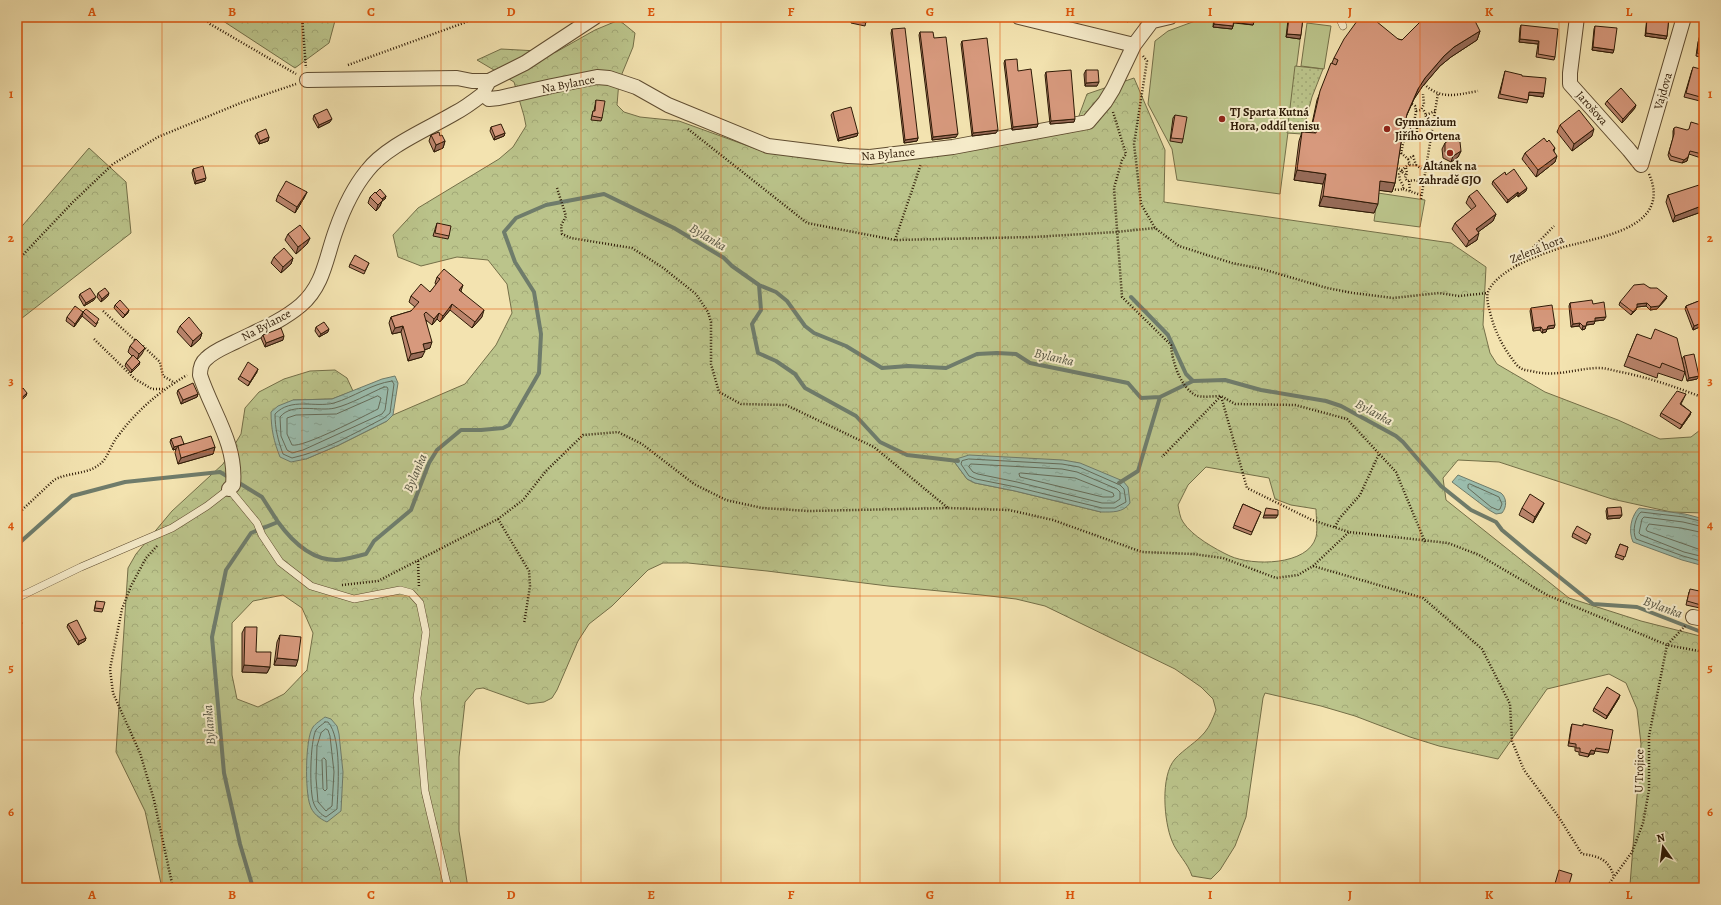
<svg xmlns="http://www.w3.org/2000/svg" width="1721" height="905" font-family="Alegreya,serif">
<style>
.green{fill:#bbc48b;stroke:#746f48}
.forest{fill:url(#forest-crowns);stroke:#746f48;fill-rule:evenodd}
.garden{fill:url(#garden-dots);stroke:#746f48}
.water{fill:url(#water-ripples);stroke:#6f7c6b}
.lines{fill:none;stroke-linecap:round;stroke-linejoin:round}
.shore{stroke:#646c5a;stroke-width:1}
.stream{stroke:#6f7c6b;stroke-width:4}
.lane-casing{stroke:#5f4c30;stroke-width:8}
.street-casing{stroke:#5f4c30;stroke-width:16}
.path{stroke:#2e1a06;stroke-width:2.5;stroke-dasharray:1 2;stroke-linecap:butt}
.lane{stroke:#f7edcc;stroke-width:7}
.street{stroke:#f7edcc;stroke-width:14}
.wall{fill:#b9846c;stroke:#2e1a06}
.shaded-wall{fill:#966b58;stroke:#2e1a06}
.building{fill:#d7997d;stroke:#2e1a06}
.grid{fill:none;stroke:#df560c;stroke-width:1;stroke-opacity:0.55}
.poi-dot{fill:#8f2418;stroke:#f7edcc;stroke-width:1.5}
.labels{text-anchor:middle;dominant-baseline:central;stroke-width:4;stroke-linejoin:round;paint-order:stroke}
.street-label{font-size:12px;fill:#2e1a06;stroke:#f7edcc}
.poi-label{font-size:12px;font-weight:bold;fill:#2e1a06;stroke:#f7edcc;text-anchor:start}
.water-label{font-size:13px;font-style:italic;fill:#545341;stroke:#f7edcc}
.neatline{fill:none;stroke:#df560c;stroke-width:1.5}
.grid-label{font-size:13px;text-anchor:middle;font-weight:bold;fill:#df560c}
</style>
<defs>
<pattern id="forest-crowns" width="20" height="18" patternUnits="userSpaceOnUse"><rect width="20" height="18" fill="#bbc48b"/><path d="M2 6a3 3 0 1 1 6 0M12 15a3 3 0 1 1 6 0" fill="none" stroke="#a1a876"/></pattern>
<pattern id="garden-dots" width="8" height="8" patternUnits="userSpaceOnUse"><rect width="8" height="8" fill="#bbc48b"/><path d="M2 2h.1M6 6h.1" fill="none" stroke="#a1a876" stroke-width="1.8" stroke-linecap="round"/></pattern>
<pattern id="water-ripples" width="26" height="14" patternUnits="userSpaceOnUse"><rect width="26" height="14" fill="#9bbeaf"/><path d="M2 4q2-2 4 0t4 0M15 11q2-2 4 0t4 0" fill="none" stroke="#86a395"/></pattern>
</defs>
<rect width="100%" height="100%" fill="#f3e3b0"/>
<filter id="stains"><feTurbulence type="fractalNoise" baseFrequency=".005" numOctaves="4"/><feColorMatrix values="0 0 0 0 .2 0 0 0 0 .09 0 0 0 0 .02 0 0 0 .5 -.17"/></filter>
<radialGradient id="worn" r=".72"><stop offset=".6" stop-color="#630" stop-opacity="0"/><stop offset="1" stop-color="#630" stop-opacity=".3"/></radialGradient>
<!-- green -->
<path class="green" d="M1206,17H1303L1280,194L1177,180L1172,149L1148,104L1155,41L1168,31Z
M1307,23L1331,26L1324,69L1301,66Z
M1378,193L1425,200L1420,227L1374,221Z"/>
<!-- forest -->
<path class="forest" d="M217,17H336L329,43L295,68Z
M619,20L635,33L633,47L619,81L617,105L624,112L640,117L679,121L762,151L932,154L1073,132L1087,94L1134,78L1165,150L1164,202L1451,243L1486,267L1483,325L1490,353L1497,364L1545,392L1618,420L1660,439L1691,437L1704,427V513L1671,512L1612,499L1499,462L1458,460L1443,478L1446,500L1569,598L1641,621L1704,637V888H1656L1648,885H1630L1641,744L1637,709L1626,683L1609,674L1547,689L1498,759L1439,746L1410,737L1355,716L1321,706L1265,693L1263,698L1246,817L1235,846L1220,870L1211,879L1192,876C1188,863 1177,854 1172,841C1164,822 1160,776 1175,759C1184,749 1197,742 1205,732C1210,726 1213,718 1216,710L1213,699L1201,687L1175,669L1045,606L1016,599L981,595L888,586L767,571L688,563H663L648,570L612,606L589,624L578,641L557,690L552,698L544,702L528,704L483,688L476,689L465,702L459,757V831L468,888H162L145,811L116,752L128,568L136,554L172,511L223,464L241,434L245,408L259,392L284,379L310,371L335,370L347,378L353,391L332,399L293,400L306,459L339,445L387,421L393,415L465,384L496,345L512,313L507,284L488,260L457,257L421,266L398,257L393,235L418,208L499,159L513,147L526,126L524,116L514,82L477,60L501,49L556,52L595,30ZM953,460L1101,512L1015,491L975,483L967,479ZM1206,467L1269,478L1275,499L1291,505L1316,509C1316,517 1318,529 1316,537C1308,566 1252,566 1230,556C1215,549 1192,536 1183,522C1180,518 1179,510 1178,505L1188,485ZM283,595L302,608L313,633L307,670L284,694L258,707L237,699L232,675V623L253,601Z
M89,148L126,182L131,233L17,322V232Z"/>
<!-- garden -->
<path class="garden" d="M1295,66L1323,69L1312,97L1302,134L1287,133Z"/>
<!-- water -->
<path class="water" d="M395,376L398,383L393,415L387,421L339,445L306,459L291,462L280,457C274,442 271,429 271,412L278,406L293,400L332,399L382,379Z
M969,455L1063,460L1080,463L1123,481L1128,487L1130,503C1123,513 1112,512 1101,512L1015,491L975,483L967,479L953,460Z
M1458,475L1501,493C1507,498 1507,507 1502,513L1496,514L1489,510L1452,482Z
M1639,508L1685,514L1704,519V566L1682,560L1633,542C1628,531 1631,516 1639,508Z
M325,717L331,719L337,726L339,734L343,772L341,811L327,822C320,819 312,813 310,805C305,792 305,738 313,727C315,724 321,720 325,717Z"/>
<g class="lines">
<!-- shore -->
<path class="shore" d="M392,381L394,384L390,413L384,418C355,433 324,451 292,458L283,454C278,440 275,429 275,414C291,397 315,408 334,403C354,397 371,384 392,381Z
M384,387H387L388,389L385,410L382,414L303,450L292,453L287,450L281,436L280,417C292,402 319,412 335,408C351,404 368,394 384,387Z
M378,396L381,398L378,409C364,416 303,448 292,445L287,434V418L296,415L336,414Z
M969,459L1062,464L1079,467L1120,485L1124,489L1126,502L1115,508H1102L1016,487L976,479L969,476L961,464L962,461Z
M971,464L1062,469L1077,472L1117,489L1120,492V499L1114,503H1102L1017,482L978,474L973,472L969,467Z
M1021,473L1075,478L1113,493L1114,496L1112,497H1103L1020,477L1019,474Z
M1470,484L1499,497L1502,504L1500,509L1498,510L1491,507L1468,488V485Z
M1704,522L1684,517L1641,512C1635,517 1632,532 1636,539L1683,556L1704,562
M1704,527L1683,522L1644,517L1642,519L1639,533L1641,535L1684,552L1704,557
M1704,533L1681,528L1649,524L1646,529L1647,531L1704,551
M325,722H328C342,738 338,788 337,809L326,817C321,815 316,809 314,804C309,793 310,741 316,730C318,727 322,725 325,722Z
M326,729L328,730L330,736L334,772L332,806L326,811L318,802L316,778L317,746L321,733Z
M324,758L326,760L327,789L325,791L323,789L322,760Z"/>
<!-- stream -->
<path class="stream" d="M759,285L761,310L752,324L758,353L776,361L795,374L805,388L856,416L880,442L907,455L958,461
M1131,297L1168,335L1186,374L1193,381
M236,481L262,497L278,522
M1119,483L1138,471L1160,397
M17,545L72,496L125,482L220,472L230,478
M253,888L240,844L224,773L212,637L226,570L251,533L278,522C291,540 311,560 336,560C345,560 357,556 366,554L374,541L411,510L429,463L437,450L461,430H481L503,428L509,425L539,373L541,334L534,292L515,262L504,232L516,218L546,205L604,194L674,228L724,258L732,266L759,285L776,292L787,301L805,326L814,333L846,346L882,368L908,366L946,368L977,354L997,353L1016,354L1030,363L1128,383L1141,398L1160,397L1193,381L1225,380L1261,390L1326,401L1341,406L1396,436L1403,442L1441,486L1471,510L1496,522L1502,530L1527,551L1593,604L1637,607L1704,633"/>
<!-- lane casing -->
<g class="lane-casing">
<path id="lane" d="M1339,17L1343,26
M17,598L81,567L172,528L207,506L229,489L257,523L262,535L280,562L311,586L354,599L400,590L411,593L420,603L426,632L417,698L425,791L448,888"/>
</g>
<!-- street casing -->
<g class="street-casing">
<path id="street" d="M1019,17L1134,45
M1577,17L1570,73V84L1629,150L1641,165L1684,17
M1153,21L1170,17
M307,80L457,78L472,81H489
M485,88L489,81L525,63L595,17
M483,94L489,99L499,98L552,86L597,77L609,78L636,87L668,105L768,146L848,156L870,157L953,147L1088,122L1105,102L1113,89L1134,45L1155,17
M229,489L233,485C237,444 212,412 200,375C200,369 201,363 206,359C214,351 225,347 235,342C257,331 281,322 301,305C324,285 326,257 336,230C343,210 354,187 367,171C386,146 428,129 455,113C465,108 474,101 483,94
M1693,617L1704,619"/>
</g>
<!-- path -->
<path class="path" d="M204,17L210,24L296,74
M302,17L306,68
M1143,56L1147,61L1134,144L1141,204L1155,228L1179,246L1232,263L1262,269L1327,288L1353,293L1393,298L1439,293L1459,296L1488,293
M348,65L480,17
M1424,84C1441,100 1456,95 1478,91
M1412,104L1415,106L1416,111L1421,110L1424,104L1423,94
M1416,111L1414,123L1416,126L1425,125L1426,115L1423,109
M1113,112L1126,154L1122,160L1114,188L1122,297L1171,345C1172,361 1180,386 1195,395C1201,398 1214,396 1221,396L1162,457
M1426,115L1435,111
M1425,125L1433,127
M688,129L807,223L895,240L1034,237L1116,232L1155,228
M1417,138V126
M1401,153L1408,159L1413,156L1416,165H1410L1408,159
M1401,154C1403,143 1404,131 1416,126
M1416,165L1425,171
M1396,167L1402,170L1409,164
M1406,168L1407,173L1405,178L1407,181L1416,180L1423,183
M1649,174C1671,224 1610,235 1576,244C1552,249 1497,268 1488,292C1486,300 1489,308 1491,316C1496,334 1504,349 1516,364C1520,369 1524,370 1531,371C1557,378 1575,368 1600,368C1607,368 1614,371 1621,372C1650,378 1676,387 1704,398
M1409,181L1410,192
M557,188L566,216L561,226L562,234L571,238L632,248L662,267L696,294L708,312L711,322V364L719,392L741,404L786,405L874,447L948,508
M1392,189L1397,190L1403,189L1404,187L1400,180L1399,174L1401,171L1406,175
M1403,189L1421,195
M1421,199L1438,93
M895,240L921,164
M17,261L73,202L113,164L158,137L243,102L296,84
M1516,265L1554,226
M103,311L137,342
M94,339L135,379L152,389H165
M143,346L160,362L163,376L175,383
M22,510L54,480C68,472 87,475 100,464C108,458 111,444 118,436C138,409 159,392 187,375
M498,519L529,571L530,586L524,624
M1335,527L1339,519L1360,495L1379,454
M1425,542L1396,472L1347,419L1295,405L1235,404L1221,396L1247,488L1312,520L1349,532L1448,543L1479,555L1547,595L1667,645L1704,652
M157,546L146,558L131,586L122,609L110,669L113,693L140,753L154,800L173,888
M418,561L419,588
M1313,566L1423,598L1482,649L1510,704L1512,741L1524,770L1558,816L1582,854C1598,856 1609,859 1614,877
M342,585L378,581L498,519L523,500L546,471L583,435L618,432L642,444L694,484L726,500L762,508L809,511L948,508L1009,510L1053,520L1142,552L1193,554L1223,558L1276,578L1298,575L1313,566L1349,532
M1668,644L1685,626
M1606,888L1632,852L1643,823L1649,790V736L1667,645"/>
<!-- lane -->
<use href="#lane" class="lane"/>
<!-- street -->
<use href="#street" class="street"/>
</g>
<!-- wall -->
<path class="wall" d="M851,17H867L865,26L851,23Z
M1065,17H1073L1072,20Z
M1117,17H1130L1128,22Z
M1214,17H1255L1253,25L1234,23L1232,29L1213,27Z
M1262,17H1303L1300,39L1286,37L1288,20Z
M1647,17H1669L1667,36L1666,39L1645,36Z
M1704,24V58L1696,56L1698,42Z
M1521,25L1555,57L1554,60L1536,57L1538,44L1519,42L1520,28Z
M1595,26L1613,53L1592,50L1594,29Z
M892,29L918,138L917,141L904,143L891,33Z
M1480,31L1477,40L1451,57L1440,66L1422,87L1414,99L1406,117L1402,136L1395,183L1392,192L1379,190L1374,213L1319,206L1323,184L1294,180L1299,141L1302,132L1310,133L1317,100L1334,58L1398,39L1402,40Z
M920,32L934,38L956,137L932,140L919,35Z
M962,41L996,133L972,136L961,44Z
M1005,60L1018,71L1038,124L1037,127L1012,130L1004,63Z
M1086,70L1097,86H1085L1084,74Z
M1692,70H1704V102L1684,97Z
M1505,71L1544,93L1543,97L1529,95L1527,103L1498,98Z
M1046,72L1074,122L1050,124L1045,75Z
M596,100L602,118L601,121L591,120L593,111H594Z
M1607,101L1635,108L1622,123L1605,104Z
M833,112L858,133L857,136L838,141L831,115Z
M314,115L330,122L318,128L313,119Z
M1175,115L1183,139L1182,143L1170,141L1173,118Z
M1560,125L1592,136L1572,151L1557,132Z
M491,127L505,133L504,136L494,140L490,131Z
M1674,128L1704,147V154L1703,156L1701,158L1689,154L1687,161L1682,163L1670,160L1668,155L1673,138V131Z
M257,133L269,137L268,141L259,144L255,136Z
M431,135L440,136L445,141L443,148L434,152L429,141Z
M1547,142L1555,148L1554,151L1555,162L1536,177L1522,159L1525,153Z
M1445,143L1461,151L1458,157L1451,162L1443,158L1442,149Z
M193,169L205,181L195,184L192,173Z
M1506,175L1526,191L1518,197L1517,195L1507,203L1492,184L1493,181Z
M307,192L304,198L295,213L276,201L278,195Z
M376,193L386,196L385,199L382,201L380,206L376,211L368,203L370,197Z
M1668,195L1704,199V211L1673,222L1666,202Z
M1469,196L1496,214L1493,221L1478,232L1477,240L1466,247L1452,229L1455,223L1472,210L1466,203Z
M437,223L449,236L448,239L433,236Z
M288,234L310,238L307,244L296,254L285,240Z
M274,257L293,258L291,264L281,273L271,263Z
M369,263L364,274L349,267L350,264Z
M437,277L461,291L482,317L472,328L450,310L440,322L437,319L432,325L426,320L430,348L424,350L422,357L408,361L401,332L392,334L389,323L391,317L411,311L415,307L409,302L411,296L430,292L436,285L435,283Z
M1650,288L1667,296L1666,299L1657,309L1650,310L1646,306L1637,307L1636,310L1631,315L1619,305L1620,302Z
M98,293L108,296L101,302L97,297Z
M80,294L94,300L84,306L79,297Z
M1704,299V325L1693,330L1685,309L1686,306Z
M1570,303L1593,304L1604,320L1595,321L1594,324L1586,325L1585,329L1582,330L1579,326L1571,327L1569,306Z
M115,305L128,313L123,318L114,308Z
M1531,308L1554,328L1547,329L1546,332L1542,333L1540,330L1533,331L1530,311Z
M83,312L98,322L95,327L82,316L74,327L66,321L67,317Z
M180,326L202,333L200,339L191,347L177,332Z
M316,327L328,332L319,337L315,331Z
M1637,334L1685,372L1682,381L1658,373L1657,378L1624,366Z
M263,335L283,340L265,347L261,338Z
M130,346L142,354L137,359L139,365L131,373L125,366L126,363L132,356L128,352Z
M1684,356L1697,379L1687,381L1682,359Z
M257,372L248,386L238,379L240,376Z
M178,390L198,394L197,397L181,404L177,393Z
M1686,394L1681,404L1691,412L1690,415L1680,429L1660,416L1661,413Z
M171,439L184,444L215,447L213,454L178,464L175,453L176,449L173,450L170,442Z
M1544,503L1541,509L1533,523L1519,515L1522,508Z
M1243,504L1261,512L1251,535L1233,528Z
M1607,508L1622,515L1620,518L1607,519L1606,511Z
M1573,533L1590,537L1586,544L1572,537Z
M1620,544L1628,547L1623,560L1615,557Z
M1689,592L1701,605L1700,608L1686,605Z
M96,601L103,609L102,612L94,611Z
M68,624L86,638L85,641L78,645L67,627Z
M245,627L256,652L270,667L267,673L242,672V633Z
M280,635L296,666L274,665L277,642Z
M1619,698L1606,719L1593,711L1594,708Z
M1572,724L1609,750L1608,753L1595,751L1594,754H1590L1588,757L1579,755V752L1575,751V747L1568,746L1571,727Z"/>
<!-- shaded-wall -->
<path class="shaded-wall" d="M1262,17H1289L1288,20Z
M1234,19L1254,22L1253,25L1233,22Z
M1214,24L1233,26L1232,29L1213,27Z
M1480,31L1477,40L1451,57L1440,66L1422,87L1414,99L1403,123L1407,114L1418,89L1425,78L1444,56L1454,47Z
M1646,33L1667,36L1666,39L1645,36Z
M1287,34L1301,35L1300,39L1286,37Z
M1520,39L1539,41L1538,44L1519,42Z
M1593,47L1614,50L1613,53L1592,50Z
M1099,82L1097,86H1085L1086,83Z
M1529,92L1544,93L1543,97L1528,95Z
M1636,105L1635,108L1622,123L1623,119Z
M332,119L330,122L318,128L319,125Z
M1075,119L1074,122L1050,124L1051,121Z
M1038,124L1037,127L1012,130L1013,127Z
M1312,126L1317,127L1313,136H1309Z
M1594,129L1592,136L1572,151L1574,144Z
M998,130L996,133L972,136L973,133Z
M505,133L504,136L494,140L495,137Z
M858,133L857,136L838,141L839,138Z
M958,134L956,137L932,140L933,137Z
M269,137L268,141L259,144L260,141Z
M918,138L917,141L904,143L905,140Z
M445,141L443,148L434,152L436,145Z
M1461,151L1458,157L1451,162L1453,156Z
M1704,153L1703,156L1701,158L1702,154Z
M1557,156L1555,162L1536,177L1538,170Z
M1688,157L1687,161L1682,163L1684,160Z
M1297,170L1326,174L1323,184L1294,180Z
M206,178L205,181L195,184L196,181Z
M1380,181L1395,183L1392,192L1376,190Z
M1527,188L1526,191L1518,197L1519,194Z
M307,192L304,198L295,213L297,207Z
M1518,192L1517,195L1507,203L1508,200Z
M386,196L385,199L382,201L380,206L376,211L378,205L380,201Z
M1323,196L1378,204L1374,213L1319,206Z
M1704,205V211L1673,222L1675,216Z
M1496,214L1493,221L1474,235L1476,229Z
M1479,233L1477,240L1466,247L1469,241Z
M310,238L307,244L296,254L298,247Z
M293,258L291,264L281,273L283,267Z
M463,285L461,291L457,296L459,290Z
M109,293L108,296L101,302L102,299Z
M1667,296L1666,299L1657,309L1650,310L1651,307Z
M96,297L94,300L84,306L86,303Z
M1647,303L1646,306L1637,307L1636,310L1631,315L1637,304Z
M452,304L450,310L440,322L443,316Z
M129,310L128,313L123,318L125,315Z
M484,310L482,317L472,328L475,322Z
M83,312L82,316L74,327L75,324Z
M439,313L437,319L432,325L434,319Z
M1606,317L1604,320L1595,321L1594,324L1586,325L1587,322L1595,318Z
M1704,322V325L1693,330L1694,326Z
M1580,323L1579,326L1571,327L1573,324Z
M1555,325L1554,328L1547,329L1546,332L1542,333L1543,330L1548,326Z
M403,326L401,332L392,334L395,328Z
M1583,326H1586L1585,329L1582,330Z
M1541,327L1540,330L1533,331L1534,328Z
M329,329L328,332L319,337L321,334Z
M202,333L200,339L191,347L193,341Z
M284,336L283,340L265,347L266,343Z
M432,342L430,348L421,351L423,344Z
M145,348L142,354L137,360L139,354Z
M425,351L422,357L408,361L411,354Z
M140,362L139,365L131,373L132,370Z
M258,369L257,372L248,386L250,382Z
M1699,376L1697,379L1687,381L1689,378Z
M27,393L26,396L17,404V402Z
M198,394L197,397L181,404L183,400Z
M1691,412L1690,415L1680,429L1682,425Z
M184,444L178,446L176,449L173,450L174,447Z
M215,447L213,454L178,464L181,458Z
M1544,503L1541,509L1533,523L1535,517Z
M1264,515H1278L1276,518H1263Z
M1622,515L1620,518L1607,519L1608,516Z
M22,623L21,626L17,628V625Z
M86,638L85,641L78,645L79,641Z
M277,658L298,660L296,666L274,665Z
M244,665L270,667L267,673L242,672Z
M1620,695L1619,698L1606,719L1607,716Z
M1591,750L1595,751L1594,754H1590L1588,757L1589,754Z"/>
<!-- building -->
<path class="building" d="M852,17H867L866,23L853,19Z
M1214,17H1255L1254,22L1234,19L1233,26L1214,24Z
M1288,17H1303L1301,35L1287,34L1289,17Z
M1360,17H1371L1398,39L1402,40L1425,17H1473L1480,31L1454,47L1444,56L1425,78L1418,89L1407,114L1402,136L1395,183L1380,181L1378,204L1323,196L1326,174L1297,170L1302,132L1316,133L1317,127L1312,126L1320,91L1331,63L1336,65L1338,60L1334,58L1344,39Z
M1647,17H1669L1667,36L1646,33Z
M1704,24V55L1697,53L1699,38Z
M1521,25L1558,29L1555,57L1538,54L1539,41L1520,39Z
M1595,26L1617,28L1614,50L1593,47Z
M905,28L918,138L905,140L892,29Z
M920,32H933L934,38L946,37L958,134L933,137Z
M987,38L998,130L973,133L962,41Z
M1017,59L1018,71L1031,69L1038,124L1013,127L1005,60Z
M1693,67L1704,70V98L1686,93Z
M1071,70L1075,119L1051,121L1046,72Z
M1086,70H1098L1099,82L1086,83Z
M1505,71L1522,75V76L1546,78L1544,93L1529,92L1528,100L1500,94Z
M1621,88L1636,105L1623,119L1607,101Z
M596,100L605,101L602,118L592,116L593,111H595Z
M851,107L858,133L839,138L833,112Z
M327,109L332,119L319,125L314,115Z
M1579,110L1594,129L1574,144L1560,125Z
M1175,115L1187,117L1183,139L1171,138Z
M1691,122L1704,126V130L1701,145L1704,147V153L1702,154L1690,151L1688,157L1684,160L1671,156L1669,152L1674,134V128L1676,127L1687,130L1689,129Z
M501,124L505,133L495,137L491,127Z
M266,129L269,137L260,141L257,133Z
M439,132L440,136L442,135L445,141L436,145L431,135Z
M1452,138L1460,142L1461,151L1453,156L1445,152V143Z
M1544,138L1547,142L1549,140L1555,148L1553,150L1557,156L1538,170L1525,153Z
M203,166L206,178L196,181L193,169Z
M1514,169L1527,188L1519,194L1518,192L1508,200L1493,181L1505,172L1506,175Z
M286,181L307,192L297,207L278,195Z
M1699,185L1704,199V205L1675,216L1668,195Z
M380,189L386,196L382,199L376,193Z
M1477,190L1496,214L1476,229L1479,233L1469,241L1455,223L1476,206L1469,196Z
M375,192L383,200L378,205L370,197Z
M437,223L451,226L449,236L435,233Z
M300,225L310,238L298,247L288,234Z
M284,248L293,258L283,267L274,257Z
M355,255L369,263L365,271L350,264Z
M444,269L463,285L459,290L484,310L475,322L452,304L443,316L439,313L434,319L426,312L424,314L432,342L423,344L425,351L411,354L403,326L395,328L391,317L411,311L419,302L411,296L421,284L430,292L440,279L437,277Z
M1644,284L1650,288H1657L1667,296L1659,306L1651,307L1647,303L1637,304V307L1633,312L1620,302L1634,285Z
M90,288L96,297L86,303L80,294Z
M105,288L109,293L102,299L98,293Z
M1704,299V322L1694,326L1686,306Z
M120,300L129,310L125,315L115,305Z
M1592,300L1593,304L1604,302L1606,317L1595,318V321L1587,322L1586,326H1583L1580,323L1573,324L1570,303Z
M1552,305L1555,325L1548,326L1547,329L1543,330L1541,327L1534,328L1531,308Z
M75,306L83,312L86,309L99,319L96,324L83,312L75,324L67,317Z
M189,317L202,333L193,341L180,326Z
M324,322L329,329L321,334L316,327Z
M281,328L284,336L266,343L263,335Z
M1655,329L1677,338L1685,372L1662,363L1660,368L1628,356L1637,334L1651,339Z
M136,339L145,348L139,354L130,346Z
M1694,354L1699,376L1689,378L1684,356Z
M133,355L140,362L132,370L126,363Z
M248,362L258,369L250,382L240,376Z
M193,383L198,394L183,400L178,390Z
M23,388L27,393L17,402V393Z
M1677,391L1686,394L1680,404L1691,412L1682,425L1661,413Z
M181,436L184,444L174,447L171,439Z
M211,436L215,447L181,458L178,446Z
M1530,494L1544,503L1535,517L1522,508Z
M1243,504L1261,512L1252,532L1234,525Z
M1621,507L1622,515L1608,516L1607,508Z
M1266,508L1278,510V515H1264Z
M1577,526L1591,534L1587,541L1573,533Z
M1620,544L1628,547L1625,557L1616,554Z
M1690,589L1704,592L1701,605L1687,601Z
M96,601L105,602L103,609L95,608Z
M17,615H18L22,623L17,625Z
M77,620L86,638L79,641L68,624Z
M245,627H257L256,652H271L270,667L244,665Z
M280,635L301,637L298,660L277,658Z
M1607,687L1620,695L1607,716L1594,708Z
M1572,724L1583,726V724L1613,730L1609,750L1596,748L1595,751L1591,750L1589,754L1580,752V748H1576V744L1569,743Z
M1559,870L1572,874L1568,888H1558L1554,887Z"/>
<!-- grid -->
<path class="grid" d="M162,17V888M302,17V888M441,17V888M581,17V888M721,17V888M860,17V888M1000,17V888M1140,17V888M1280,17V888M1420,17V888M1559,17V888M17,166H1704M17,309H1704M17,452H1704M17,596H1704M17,740H1704"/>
<!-- markers -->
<g class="poi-dot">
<circle cx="1222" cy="119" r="4"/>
<circle cx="1387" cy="129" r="4"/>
<circle cx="1450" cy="153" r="4"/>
</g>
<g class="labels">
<!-- street labels -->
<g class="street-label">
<text transform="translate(568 84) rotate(-11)">Na Bylance</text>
<text transform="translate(1663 91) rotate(-74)">Vajdova</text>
<text transform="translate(1592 108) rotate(48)">Jarošova</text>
<text transform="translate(888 154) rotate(-5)">Na Bylance</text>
<text transform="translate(1537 249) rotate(-22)">Zelená hora</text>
<text transform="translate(266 325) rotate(-28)">Na Bylance</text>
<text transform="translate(1639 771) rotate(-89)">U Trojice</text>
</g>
<!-- poi labels -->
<g class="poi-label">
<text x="1230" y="112">TJ Sparta Kutná<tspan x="1230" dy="14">Hora, oddíl tenisu</tspan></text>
<text x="1395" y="122">Gymnázium<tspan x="1395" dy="14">Jiřího Ortena</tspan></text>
<text x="1450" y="166" text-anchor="middle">Altánek na<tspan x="1450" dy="14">zahradě GJO</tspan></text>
</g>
<!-- water labels -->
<g class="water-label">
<text transform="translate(708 237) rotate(31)">Bylanka</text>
<text transform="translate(1054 357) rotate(13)">Bylanka</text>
<text transform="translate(1374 412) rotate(29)">Bylanka</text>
<text transform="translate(415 473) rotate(-67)">Bylanka</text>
<text transform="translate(1663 607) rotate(20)">Bylanka</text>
<text transform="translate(209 725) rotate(-95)">Bylanka</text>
</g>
</g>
<!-- margin -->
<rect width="1721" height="905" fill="none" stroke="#f3e3b0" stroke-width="44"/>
<!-- north arrow -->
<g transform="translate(1663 847) rotate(346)" stroke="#f7edcc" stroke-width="3" paint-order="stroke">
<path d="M0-3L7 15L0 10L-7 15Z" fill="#2e1a06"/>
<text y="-6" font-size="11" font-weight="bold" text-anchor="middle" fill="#2e1a06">N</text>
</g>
<rect x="22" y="22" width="1677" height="861" class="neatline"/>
<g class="grid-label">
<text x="92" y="16">A</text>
<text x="232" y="16">B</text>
<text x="371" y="16">C</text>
<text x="511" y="16">D</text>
<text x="651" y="16">E</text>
<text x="791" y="16">F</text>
<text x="930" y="16">G</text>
<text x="1070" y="16">H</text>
<text x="1210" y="16">I</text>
<text x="1350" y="16">J</text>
<text x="1489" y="16">K</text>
<text x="1629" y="16">L</text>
<text x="11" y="98">1</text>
<text x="1710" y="98">1</text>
<text x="11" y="242">2</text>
<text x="1710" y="242">2</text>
<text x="11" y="385">3</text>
<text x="1710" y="385">3</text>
<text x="11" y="529">4</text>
<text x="1710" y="529">4</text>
<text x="11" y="672">5</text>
<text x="1710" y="672">5</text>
<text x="11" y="816">6</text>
<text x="1710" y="816">6</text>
<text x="92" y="899">A</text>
<text x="232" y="899">B</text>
<text x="371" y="899">C</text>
<text x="511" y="899">D</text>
<text x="651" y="899">E</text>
<text x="791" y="899">F</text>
<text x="930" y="899">G</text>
<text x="1070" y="899">H</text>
<text x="1210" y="899">I</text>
<text x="1350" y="899">J</text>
<text x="1489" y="899">K</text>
<text x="1629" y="899">L</text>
</g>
<rect width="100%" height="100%" filter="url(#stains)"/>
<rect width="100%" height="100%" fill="url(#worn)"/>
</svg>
